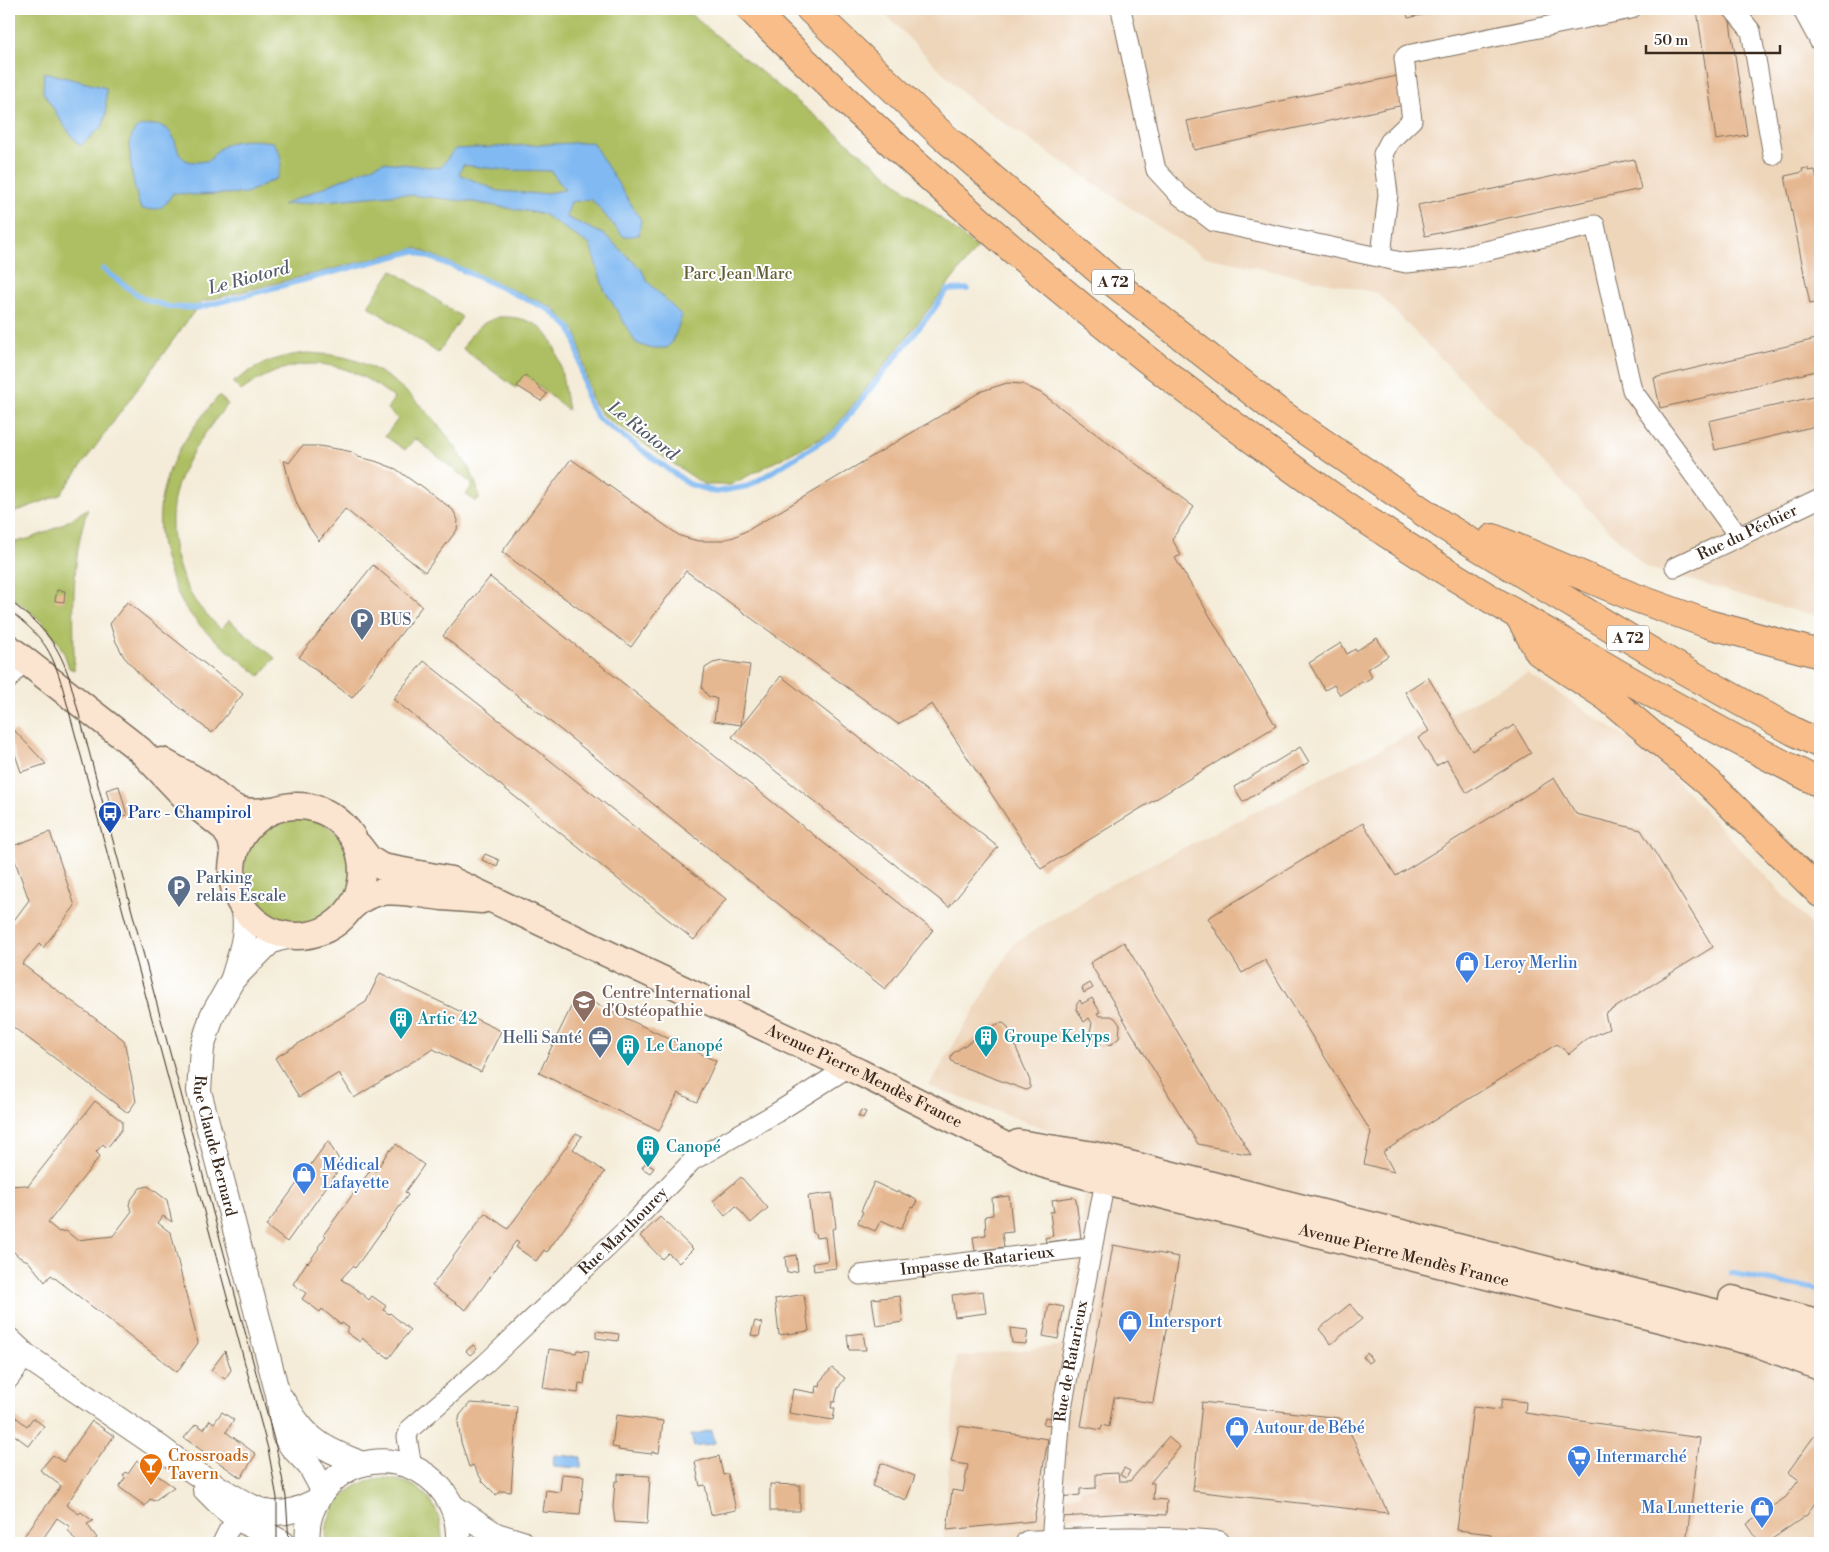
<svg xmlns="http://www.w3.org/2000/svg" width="1829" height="1552" font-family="'Libre Bodoni',serif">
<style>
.built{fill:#eed6bb}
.green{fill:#adbf62;stroke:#747440}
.water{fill:#81baf2;stroke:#5e7288;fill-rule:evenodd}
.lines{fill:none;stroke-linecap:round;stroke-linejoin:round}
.stream{stroke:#81baf2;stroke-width:5.5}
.building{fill:#e6b891}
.minor-casing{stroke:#7c6e5f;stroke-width:21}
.tertiary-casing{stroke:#7c6e5f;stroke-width:26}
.secondary-casing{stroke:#7c6e5f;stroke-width:29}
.motorway-casing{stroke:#7c6e5f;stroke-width:30}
.minor{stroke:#fff;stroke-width:19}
.tertiary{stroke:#fff;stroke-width:24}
.secondary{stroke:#fce5d0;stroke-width:26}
.motorway{stroke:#f8bd89;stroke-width:28}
.tram{stroke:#3b2a1e;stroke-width:1}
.labels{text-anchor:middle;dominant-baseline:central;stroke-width:4;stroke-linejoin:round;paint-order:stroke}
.shield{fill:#fff;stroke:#766a62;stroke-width:1}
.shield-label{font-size:15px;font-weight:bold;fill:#3b2a1e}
.park-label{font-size:16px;fill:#635e36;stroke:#fff}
.street-label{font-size:16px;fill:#3b2a1e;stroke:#fff}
.service-label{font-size:16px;fill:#4e5e75;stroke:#fff;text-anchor:start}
.transit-label{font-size:16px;fill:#164399;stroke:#fff;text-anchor:start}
.shop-label{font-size:16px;fill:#366cbe;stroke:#fff;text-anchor:start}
.education-label{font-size:16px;fill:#785e54;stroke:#fff;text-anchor:start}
.culture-label{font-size:16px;fill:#0d838f;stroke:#fff;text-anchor:start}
.food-label{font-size:16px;fill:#c56008;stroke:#fff;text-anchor:start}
.water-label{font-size:18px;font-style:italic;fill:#545c68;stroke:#fff}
</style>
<rect width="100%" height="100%" fill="#fff"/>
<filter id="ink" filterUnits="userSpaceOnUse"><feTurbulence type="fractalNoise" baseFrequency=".02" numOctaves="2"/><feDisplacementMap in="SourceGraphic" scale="10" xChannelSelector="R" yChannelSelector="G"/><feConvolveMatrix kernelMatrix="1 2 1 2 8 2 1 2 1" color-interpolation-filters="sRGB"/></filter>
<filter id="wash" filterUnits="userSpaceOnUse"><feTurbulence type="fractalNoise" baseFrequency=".0096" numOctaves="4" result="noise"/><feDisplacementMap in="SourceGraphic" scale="20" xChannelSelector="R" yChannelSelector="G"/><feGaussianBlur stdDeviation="1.12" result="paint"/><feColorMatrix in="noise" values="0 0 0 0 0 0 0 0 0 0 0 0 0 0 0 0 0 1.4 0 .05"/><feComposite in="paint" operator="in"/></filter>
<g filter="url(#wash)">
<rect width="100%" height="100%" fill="#f4ecd8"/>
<!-- built -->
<path class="built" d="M880,9H1820V616L1796,611L1645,567L1377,293L1202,256L970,100Z
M1528,674L1651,753L1820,935V1543H943L957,1357L1066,1345L1091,1146L929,1086L1014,943L1104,888Z"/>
<!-- green -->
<path class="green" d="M9,9H684L977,248L831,433L730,485H705L603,416L592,401L576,331L552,307L416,248L201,302L60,495L9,514Z
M392,270L462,317L438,353L368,306Z
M499,317C561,315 559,363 568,410L526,376L516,388L463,349C471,332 481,322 499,317Z
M307,353C328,354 348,356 367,365C379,371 392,379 402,388C426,408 480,468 479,500L474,501L466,494L473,485L415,438L405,450L385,436L398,419L387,409L394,398C343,356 295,352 241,391L233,383C257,364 277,356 307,353Z
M219,396L228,404C208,428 190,452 179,481C165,518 173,565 193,598C201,610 211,620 221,629L229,620L275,658L260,676C235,655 206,636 187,610C178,598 173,583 168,568C144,499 174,447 219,396Z
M88,508C70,560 74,616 74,670L69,668C60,633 36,616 9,595V543C38,539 64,525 88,508Z
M244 871a54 54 0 1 1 108 0a54 54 0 1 1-108 0Z
M385,1478C391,1479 398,1480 404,1482C432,1491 442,1516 442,1543H327C322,1517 341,1491 365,1482C371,1480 378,1479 385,1478Z"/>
<!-- water -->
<path class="water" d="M44,72L106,88V114L103,126L80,146L63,124L43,92Z
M149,125C153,125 158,125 161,126C186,134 165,171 210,160C223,137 249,139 273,142C283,156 283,163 277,178L247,193L196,195L173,193C163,209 160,211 141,209C135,195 122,137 137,128C140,126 146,126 149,125Z
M592,142L641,220L639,235L624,237L591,199L571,202L566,217L605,235L642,270L647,281L682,316L673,341L667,348H649L636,343L604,289L590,245L543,214L473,202L401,194L282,205L383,162L440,168L455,149ZM463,165L504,170L551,171L565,190L540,194L498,191L459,174Z
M712,1430L715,1443L694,1447L691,1435Z
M554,1455L581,1457V1468L553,1466Z"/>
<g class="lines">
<!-- stream -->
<path class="stream" d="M103,269L142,298L170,307L197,308L414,251L467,272L550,310L570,328L575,339L588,402L599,419L689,484L716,492L749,486L834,434L934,309L947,290L967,289
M1731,1273L1820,1290"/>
</g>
<g id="blocks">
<!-- building -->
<path class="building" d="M1406,9H1444V10L1408,18Z
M1707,9H1728L1747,135L1716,140L1697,10Z
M1402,75L1408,104L1194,150L1187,121Z
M1634,159L1641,189L1425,236L1418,205Z
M1808,168V171L1815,170L1820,196V302L1810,304L1785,176L1803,172L1802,169Z
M1820,338V370L1660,408L1654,378Z
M525,375L538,385L537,386L547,394L541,401L517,386Z
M1007,383L1022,384L1041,393L1194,507L1172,539L1181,555L1175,558L1276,726L1041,869L932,704L898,724L686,571L631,647L502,552L571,459L680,536L698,541H718L734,537L750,529L982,391Z
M1817,396L1820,411V425L1715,450L1709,421Z
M302,446H319L343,450L352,452L358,457L375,461L396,469L418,485L419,484L453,510L458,520L457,530L425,572L345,509L319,541L309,527L297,504L289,481L284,460L289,463Z
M373,565L422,606L352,698L299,657Z
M490,577L933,930L885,989L443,636Z
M57,590L65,591L64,602L55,601Z
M127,602L243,694L212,733L145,680L124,657L116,642L110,624Z
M1377,638L1388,656L1367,669L1372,677L1363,683L1362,681L1340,695L1334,685L1325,690L1309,663L1341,643L1347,654L1355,649L1356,651Z
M424,661L726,899L694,940L393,699Z
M723,661L750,665L741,725L714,721L717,699L708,696L702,688L705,668L713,663Z
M781,676L998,847L949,907L732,737Z
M1428,677L1472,751L1514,725L1531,753L1467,793L1447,760L1436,766L1418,738L1429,731L1405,692Z
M15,731L46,764L21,772L9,736V732Z
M1300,747L1309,762L1243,802L1234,787Z
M1554,778L1576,814L1641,830L1713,947L1605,1014L1609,1029L1588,1038L1569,1054L1557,1044L1383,1152L1394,1172L1364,1164L1371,1132L1265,960L1242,973L1208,918L1363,823L1396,876Z
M119,786L127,815L114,818L106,790Z
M50,832L75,906L43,948L39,944L22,964L124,1040L136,1101L128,1113L9,1024V927L29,900L10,847Z
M485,854L499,860L497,867L482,860Z
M1124,942L1251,1155L1198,1144L1090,963Z
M380,973L501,1031L481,1072L433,1049L354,1098L339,1073L299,1097L275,1058L366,1002Z
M1090,983L1093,988L1084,993L1082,988Z
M577,995L716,1061L697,1102L678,1093L659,1131L539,1073Z
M1092,998L1100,1012L1097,1013L1099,1016H1111L1115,1018L1120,1025L1119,1038L1112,1044L1103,1046L1094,1041L1090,1032L1092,1023L1089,1018L1084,1022L1076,1008L1077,1007L1076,1005L1080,1000L1082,1004Z
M1003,1023L1007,1026L1030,1081V1088L1026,1090L955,1064L951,1060V1056L953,1053L997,1024Z
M95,1101L122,1121V1129L107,1148L103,1144L96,1152L100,1156L48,1223L59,1232L66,1231L77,1240L113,1236L132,1211L129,1205L130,1201L140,1188L148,1186L167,1200L172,1222L163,1216L158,1223L171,1233L198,1343L177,1372L51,1275L45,1282L28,1261L19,1257L9,1247V1186L26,1185L28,1186Z
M861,1110L866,1112L863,1118L858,1116Z
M576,1133L582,1136L573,1149L605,1172L547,1252L544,1250L536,1261L516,1247L519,1243L516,1241L466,1310L432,1286L485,1213L508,1229Z
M328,1141L342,1165L287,1242L266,1226Z
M396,1144L424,1165L405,1192L408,1195L355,1268L353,1266L342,1278L343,1281L350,1284L369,1300L372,1296L386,1306L383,1310L389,1314L390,1313L410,1330L389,1358L382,1353L381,1354L362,1338L360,1342L346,1332L349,1328L342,1323L341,1325L322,1309L320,1312L302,1299L306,1293L293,1284L307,1262L308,1263L319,1248L318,1247L326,1236L324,1234L372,1168L376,1171L389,1150L390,1151Z
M645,1163L654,1168L650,1173L642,1168Z
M741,1177L768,1208L751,1223L736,1206L725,1216L713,1201Z
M874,1182L897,1193L898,1191L917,1200L914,1208L911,1207L901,1229L881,1220L875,1231L859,1224L858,1222L863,1212L861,1211Z
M832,1193L836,1228L832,1229L836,1268L814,1271L813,1263L828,1261L825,1237L816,1238L815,1233H813L808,1196Z
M1009,1196L1013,1232L1002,1233L1004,1247L975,1251L973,1237L986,1235L985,1216L993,1215L992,1198Z
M1073,1197L1076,1200L1081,1238L1046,1242L1045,1238L1053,1236L1050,1212H1054L1052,1200Z
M660,1217L693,1249L679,1263L668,1253L662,1259L640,1236Z
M1113,1245L1179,1257L1153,1403L1114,1397L1109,1427L1102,1425L1101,1430L1081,1426Z
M796,1255L798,1271L787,1273L785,1257Z
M983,1291L986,1313L955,1317L952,1295Z
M799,1295H804L809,1331L779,1335L775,1299Z
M900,1296L903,1322L876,1326L872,1299Z
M1049,1304L1064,1307L1058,1339L1043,1336Z
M1350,1304L1362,1319L1331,1344L1319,1329Z
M755,1321L762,1323L759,1337L751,1335Z
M1010,1328L1028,1330L1026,1344L1012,1343Z
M596,1331L619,1334L618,1341L596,1338Z
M863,1333L866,1350H849L847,1335Z
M473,1345L477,1349L470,1355L466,1351Z
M549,1349L576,1353L577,1350L589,1351L584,1384L579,1383L578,1393L543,1388Z
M225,1351L231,1370L225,1379L211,1370Z
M1367,1353L1372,1360L1368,1363L1363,1357Z
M832,1368L845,1378L838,1388L835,1402H832L831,1408H835L833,1420L789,1413L793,1389L815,1393L816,1386L820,1387L821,1380Z
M1502,1399L1526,1402L1525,1413L1700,1438L1686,1543H1554L1504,1536L1503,1543H1490L1491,1534L1457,1530L1473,1407L1500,1410Z
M1202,1402L1340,1418L1349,1430L1388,1513L1193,1491Z
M470,1403L517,1406L511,1492L502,1491L496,1495L483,1482L473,1465L469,1467L461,1442L458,1423L460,1415Z
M222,1412L234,1420L226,1432L256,1454L241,1478L184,1438L196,1424L204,1429L210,1420L214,1423Z
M13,1415L27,1426L33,1418L44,1426L29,1446L9,1431V1421Z
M616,1415L663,1421L659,1453L652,1452V1454L618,1450L619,1448L612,1447Z
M1045,1417L1051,1418L1050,1425L1043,1424Z
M92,1421L114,1436L66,1505L79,1514L81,1512L93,1521L87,1524L97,1538L90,1543H77L68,1530L69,1526L57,1518L40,1543H34L24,1536L61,1486L40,1470L53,1455L63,1462Z
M959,1426L1048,1439L1034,1521L947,1530L952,1490L963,1492L968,1465L951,1462Z
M1820,1428V1508L1814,1504L1807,1515L1766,1543H1760L1747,1524L1786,1497L1799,1480L1788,1472Z
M1168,1437L1180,1447L1150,1483H1154L1153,1499L1167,1500L1166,1515L1129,1513L1061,1517L1060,1497L1080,1495V1489L1096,1488V1474L1118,1473L1119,1481H1130Z
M719,1456L723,1475L728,1474L736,1510L711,1515L705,1485L700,1486L695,1462Z
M137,1461L174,1487L154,1501L150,1499L145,1506L119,1487L125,1478L123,1476L126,1472L128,1474Z
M881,1463L915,1476L906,1500L872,1486Z
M1124,1468L1130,1471L1126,1478L1120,1475Z
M562,1474L584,1476L580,1515L543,1512L546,1490L560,1492Z
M618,1474L650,1476L647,1524L615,1522L613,1507L615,1481H618Z
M770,1484L800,1485V1511H770Z"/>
</g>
</g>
<g filter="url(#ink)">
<use href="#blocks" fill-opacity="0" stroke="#7c6e5f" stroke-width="1"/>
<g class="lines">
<!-- minor casing -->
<g class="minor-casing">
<g id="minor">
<path d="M1121,9L1156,170L1179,195L1214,222L1406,263L1456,258L1595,225L1632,390L1739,537"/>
<path d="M1733,9L1751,31L1773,155"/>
<path d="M1802,9L1820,42"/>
<path d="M1381,256L1388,194L1383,154L1390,141L1412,120L1404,58L1407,55L1631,9"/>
<path id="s1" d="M1675,567L1820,498"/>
<path d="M9,679L23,660"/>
<path id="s2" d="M860,1275L1092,1247"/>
<path d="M9,1379L26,1356"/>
<path id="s3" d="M412,1467L407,1437L410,1429L485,1364L632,1224L692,1161L776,1113L849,1067"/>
<path id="s4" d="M1051,1542L1061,1413L1105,1181"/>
<path d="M222,1543L228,1531L245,1509"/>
</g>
</g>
<!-- tertiary casing -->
<g class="tertiary-casing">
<g id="tertiary">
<path id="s5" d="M297,935L278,939L270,942L233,979L212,1016L202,1048L199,1091L278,1395L284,1435L292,1447L310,1466L323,1490"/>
<path d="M233,978C240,954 249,932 243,907"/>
<path d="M9,1340L26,1356L162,1449C183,1465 248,1511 272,1513C289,1514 301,1508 316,1501"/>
<path d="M281,1398C291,1413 301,1430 316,1441C329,1452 347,1457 362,1464"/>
<path d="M205,1489L224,1508L237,1518L283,1543"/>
<path d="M452,1506L496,1535L522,1543"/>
<path d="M308,1543C306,1526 310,1510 320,1496C363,1430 463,1465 458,1543"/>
<path d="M1028,1543C1091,1539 1155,1537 1218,1543"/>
</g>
</g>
<!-- secondary casing -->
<g class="secondary-casing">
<g id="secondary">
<path d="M9,648L140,750L185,797L223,827L231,839L234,854"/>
<path d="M162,761C173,768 185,773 196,780C225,799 231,818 271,810"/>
<circle cx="297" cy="871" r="65"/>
<path id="s6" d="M359,846L369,859L382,867L451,880L859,1072L1042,1164L1105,1181L1756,1343L1820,1367"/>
<path d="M353,906C377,882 412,894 443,897C456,898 469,899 482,900"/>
<path d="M1018,1143L1094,1155L1737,1318L1820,1346"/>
<path d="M1732,1299L1820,1323"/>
</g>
</g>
<!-- motorway casing -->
<g class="motorway-casing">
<path id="motorway" d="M751,9C934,190 1131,357 1343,504C1416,554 1492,601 1569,645C1651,694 1735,740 1820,783
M810,9L943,136L1109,279L1277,411L1441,524L1655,654L1793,731L1820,744
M1493,538L1631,596L1708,624L1820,654
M1520,617L1539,652L1607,697L1709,783L1820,893"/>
</g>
<!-- minor -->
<use href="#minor" class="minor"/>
<!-- tertiary -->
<use href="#tertiary" class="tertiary"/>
<!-- secondary -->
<use href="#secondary" class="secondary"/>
<!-- motorway -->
<use href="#motorway" class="motorway"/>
<!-- tram -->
<path class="tram" d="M9,600C41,626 55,637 69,677L276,1447L286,1497L289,1543
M9,610C42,637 51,647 63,689L268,1449L277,1498V1543"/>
</g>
</g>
<!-- icons -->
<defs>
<g id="parking-pin" transform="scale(1.25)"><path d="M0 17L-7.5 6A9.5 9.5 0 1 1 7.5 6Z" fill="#5c6f8a" stroke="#fff"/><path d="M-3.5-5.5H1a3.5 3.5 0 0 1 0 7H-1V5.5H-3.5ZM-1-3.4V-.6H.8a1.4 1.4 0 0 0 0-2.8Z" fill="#fff"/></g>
<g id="bus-pin" transform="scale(1.25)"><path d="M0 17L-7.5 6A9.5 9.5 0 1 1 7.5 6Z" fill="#1a4fb4" stroke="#fff"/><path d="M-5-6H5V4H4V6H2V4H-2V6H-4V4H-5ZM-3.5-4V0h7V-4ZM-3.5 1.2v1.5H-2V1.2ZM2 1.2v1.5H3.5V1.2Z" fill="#fff"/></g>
<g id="shop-pin" transform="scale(1.25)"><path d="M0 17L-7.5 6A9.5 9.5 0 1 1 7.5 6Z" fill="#3f7fe0" stroke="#fff"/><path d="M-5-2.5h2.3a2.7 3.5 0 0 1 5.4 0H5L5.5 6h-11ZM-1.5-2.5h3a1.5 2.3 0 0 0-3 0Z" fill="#fff"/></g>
<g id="university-pin" transform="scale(1.25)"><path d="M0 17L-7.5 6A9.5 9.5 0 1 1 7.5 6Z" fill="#8d6e63" stroke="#fff"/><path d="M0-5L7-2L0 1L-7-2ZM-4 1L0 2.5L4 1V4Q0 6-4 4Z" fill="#fff"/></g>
<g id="building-pin" transform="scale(1.25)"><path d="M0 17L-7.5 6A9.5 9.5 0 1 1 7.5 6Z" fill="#0f9aa8" stroke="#fff"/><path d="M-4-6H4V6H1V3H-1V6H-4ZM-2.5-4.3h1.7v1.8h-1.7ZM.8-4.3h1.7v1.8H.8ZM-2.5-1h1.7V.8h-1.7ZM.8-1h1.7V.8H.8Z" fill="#fff"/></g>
<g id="office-pin" transform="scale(1.25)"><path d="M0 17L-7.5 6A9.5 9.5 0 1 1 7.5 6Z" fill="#5c6f8a" stroke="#fff"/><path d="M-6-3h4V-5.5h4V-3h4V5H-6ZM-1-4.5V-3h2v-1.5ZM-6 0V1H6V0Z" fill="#fff"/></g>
<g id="supermarket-pin" transform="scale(1.25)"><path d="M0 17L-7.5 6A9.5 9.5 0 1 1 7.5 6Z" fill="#3f7fe0" stroke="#fff"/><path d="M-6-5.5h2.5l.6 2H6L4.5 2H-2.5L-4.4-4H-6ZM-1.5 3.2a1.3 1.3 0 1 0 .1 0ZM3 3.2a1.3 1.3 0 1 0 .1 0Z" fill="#fff"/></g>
<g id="bar-pin" transform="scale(1.25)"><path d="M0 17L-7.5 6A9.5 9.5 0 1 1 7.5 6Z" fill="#e8710a" stroke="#fff"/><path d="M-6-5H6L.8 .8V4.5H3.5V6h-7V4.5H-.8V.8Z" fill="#fff"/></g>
</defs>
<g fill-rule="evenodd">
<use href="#parking-pin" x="362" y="620"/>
<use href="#bus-pin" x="110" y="813"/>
<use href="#parking-pin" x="179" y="887"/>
<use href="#shop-pin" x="1467" y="963"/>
<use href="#university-pin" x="584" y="1002"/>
<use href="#building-pin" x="401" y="1019"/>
<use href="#building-pin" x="986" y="1037"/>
<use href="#office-pin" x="600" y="1038"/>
<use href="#building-pin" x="628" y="1046"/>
<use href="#building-pin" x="648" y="1147"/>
<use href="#shop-pin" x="304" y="1174"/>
<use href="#shop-pin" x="1130" y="1322"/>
<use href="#shop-pin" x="1237" y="1428"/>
<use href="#supermarket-pin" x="1579" y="1457"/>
<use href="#bar-pin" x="151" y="1465"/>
<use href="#shop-pin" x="1762" y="1508"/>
</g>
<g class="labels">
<!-- shield labels -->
<g class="shield">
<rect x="1092" y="269.5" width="42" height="25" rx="4"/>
<rect x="1607" y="625.5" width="42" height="25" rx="4"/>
</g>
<g class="shield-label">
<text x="1113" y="282">A 72</text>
<text x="1628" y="638">A 72</text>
</g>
<!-- park labels -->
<g class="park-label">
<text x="738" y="274">Parc Jean Marc</text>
</g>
<!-- street labels -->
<g class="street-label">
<text stroke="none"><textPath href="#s1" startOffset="80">Rue du Péchier</textPath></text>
<text stroke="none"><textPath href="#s6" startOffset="559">Avenue Pierre Mendès France</textPath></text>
<text stroke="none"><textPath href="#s5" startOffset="256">Rue Claude Bernard</textPath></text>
<text stroke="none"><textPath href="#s3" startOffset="330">Rue Marthourey</textPath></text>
<text stroke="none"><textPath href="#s6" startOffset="1131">Avenue Pierre Mendès France</textPath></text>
<text stroke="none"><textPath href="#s2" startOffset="118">Impasse de Ratarieux</textPath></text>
<text stroke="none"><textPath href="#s4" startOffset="182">Rue de Ratarieux</textPath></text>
</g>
<!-- service labels -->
<g class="service-label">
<text x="380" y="620">BUS</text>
<text x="196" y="878">Parking<tspan x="196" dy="18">relais Escale</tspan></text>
<text x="582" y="1038" text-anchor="end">Helli Santé</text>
</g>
<!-- transit labels -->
<g class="transit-label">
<text x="128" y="813">Parc - Champirol</text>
</g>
<!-- shop labels -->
<g class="shop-label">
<text x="1484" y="963">Leroy Merlin</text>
<text x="322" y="1165">Médical<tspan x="322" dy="18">Lafayette</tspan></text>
<text x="1148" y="1322">Intersport</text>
<text x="1254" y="1428">Autour de Bébé</text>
<text x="1596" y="1457">Intermarché</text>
<text x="1744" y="1508" text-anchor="end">Ma Lunetterie</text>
</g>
<!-- education labels -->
<g class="education-label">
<text x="602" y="993">Centre International<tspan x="602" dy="18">d'Ostéopathie</tspan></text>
</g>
<!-- culture labels -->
<g class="culture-label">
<text x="418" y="1019">Artic 42</text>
<text x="1004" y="1037">Groupe Kelyps</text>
<text x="646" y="1046">Le Canopé</text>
<text x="666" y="1147">Canopé</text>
</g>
<!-- food labels -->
<g class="food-label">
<text x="168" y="1456">Crossroads<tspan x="168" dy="18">Tavern</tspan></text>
</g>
<!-- water labels -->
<g class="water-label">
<text transform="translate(249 278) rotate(-15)">Le Riotord</text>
<text transform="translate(643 431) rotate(38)">Le Riotord</text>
</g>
</g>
<!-- margin -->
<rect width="1829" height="1552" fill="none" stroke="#fff" stroke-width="30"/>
<!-- scale -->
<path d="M1646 45v8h134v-8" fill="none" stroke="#3b2a1e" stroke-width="2.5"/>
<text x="1654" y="45" font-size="15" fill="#3b2a1e" stroke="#ffffff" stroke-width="4" paint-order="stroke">50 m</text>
</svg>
